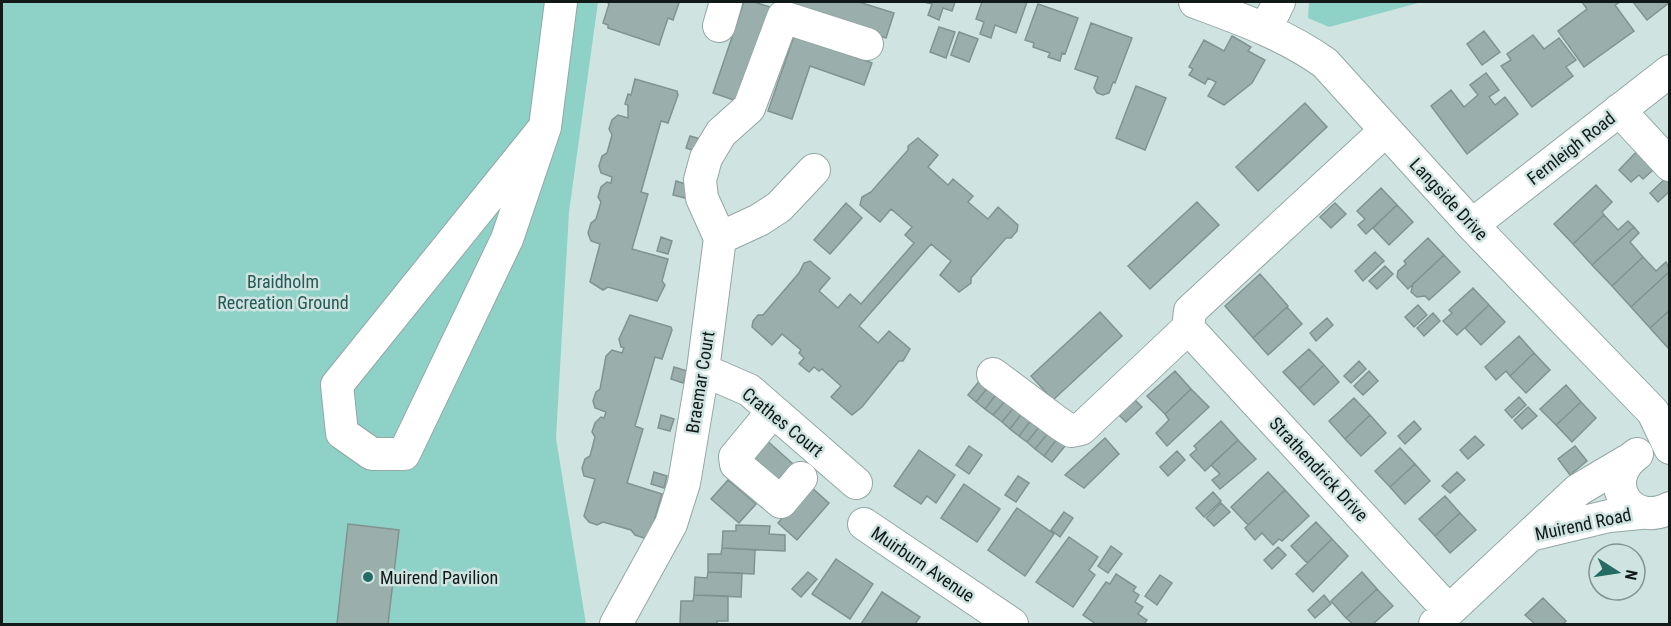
<svg xmlns="http://www.w3.org/2000/svg" width="1671" height="626" font-family="'Roboto Condensed',sans-serif">
<style>
.green{fill:#8ed2c7}
.building{fill:#9aaeab;stroke:#809390;stroke-width:1.5}
.lines{fill:none;stroke-linecap:round;stroke-linejoin:round}
.minor-casing{stroke:#93a7a3;stroke-width:34}
.minor{stroke:#fff;stroke-width:32}
.poi-dot{fill:#246c63;stroke:#cfe4e0;stroke-width:2}
.labels{text-anchor:middle;dominant-baseline:central;stroke-width:5;stroke-linejoin:round;paint-order:stroke}
.street-label{font-size:18px;fill:#121a19;stroke:#cfe4e0}
.park-label{font-size:18px;fill:#265a53;stroke:#cfe4e0}
.poi-label{font-size:18px;fill:#121a19;stroke:#cfe4e0;text-anchor:start}
</style>
<rect width="100%" height="100%" fill="#cfe4e0"/>
<!-- green -->
<path class="green" d="M2,2H598L569,212L556,438L586,624H2Z
M1309,2H1422L1329,27L1308,18Z"/>
<!-- building -->
<path class="building" d="M607,2H676L679,3L673,20L668,18L659,45L608,28V25L603,23L609,4Z
M744,2H754L773,8L740,102L713,93Z
M783,2H859L894,13L886,38Z
M924,2H955L952,11L943,8L939,20L928,15L932,4Z
M982,2H1027L1016,33L995,25L991,38L980,34L984,22L976,19Z
M1582,2H1620L1615,5L1634,31L1584,67L1558,31L1587,9Z
M1633,2H1670L1647,20Z
M1038,4L1078,18L1065,54L1062,53L1060,61L1048,57L1050,53L1033,47L1034,43L1025,40Z
M1091,23L1132,38L1115,83L1113,82L1109,93L1103,95L1097,93L1094,88L1098,77L1075,69Z
M939,27L955,32L946,58L930,52Z
M1484,31L1500,52L1482,65L1467,44Z
M959,32L978,39L969,62L951,55Z
M1533,35L1544,49L1559,38L1576,60L1566,67L1573,76L1532,107L1501,66L1511,60L1507,54Z
M794,36L872,63L864,85L810,66L792,119L768,111Z
M1232,36L1251,47L1248,51L1265,60L1252,83L1224,105L1208,96L1216,82L1208,78L1205,84L1189,75L1193,69L1189,67L1204,40L1224,51Z
M1486,73L1499,90L1489,97L1495,105L1505,97L1518,114L1467,154L1431,106L1451,90L1464,107L1478,95L1470,85Z
M635,79L677,91L678,95L668,123L661,121L641,192L648,194L632,249L668,259L662,281L665,285L657,301L608,287L603,290L590,282L600,244L591,241L588,233L591,223L596,219L601,202L598,197L601,187L607,182L611,183L612,177L601,173L599,166L602,156L607,153L612,135L609,129L612,120L618,115L628,118V105L625,104L628,94L631,95Z
M1136,86L1166,98L1145,150L1116,138Z
M1305,103L1327,127L1258,191L1236,167Z
M690,136L701,139L698,152L686,148Z
M918,138L938,155L928,167L948,185L953,179L973,196L968,202L988,219L998,207L1018,225L1017,231L1011,238H1006L971,278V283L959,292L940,275L951,261L931,244L859,326L878,343L889,331L910,349L903,361H899L862,407L852,415L831,397L841,386L822,369L819,371L814,367L809,372L799,364L804,358L799,353L801,350L782,334L772,345L752,327L753,321L758,315H763L799,273L804,263L810,261L830,278L819,291L838,308L850,294L861,304L914,243L905,235L912,227L891,209L880,222L860,205L862,197L871,192L908,150V146Z
M1642,146L1654,169L1643,179L1639,175L1631,182L1619,170Z
M1666,178L1670,182V191L1658,202L1650,193Z
M676,181L689,185L685,198L673,195Z
M1596,185L1612,202L1602,212L1604,215L1573,244L1554,224Z
M1381,188L1397,205L1366,234L1358,225L1365,219L1357,211Z
M1197,202L1219,225L1150,289L1128,266Z
M846,203L862,218L830,254L814,240Z
M1335,203L1346,214L1331,228L1320,217Z
M1397,205L1413,222L1389,245L1373,228Z
M1604,215L1618,230L1628,221L1634,227L1592,265L1573,244Z
M1634,227L1639,233L1630,242L1643,257L1612,286L1592,265Z
M661,237L672,241L668,254L657,251Z
M1428,238L1444,255L1408,289L1397,277L1398,271L1406,264L1404,261Z
M1375,252L1384,261L1363,281L1355,271Z
M1444,255L1460,272L1429,300L1425,296L1417,297L1411,292L1413,284Z
M1643,257L1656,271L1666,262L1670,271L1631,307L1612,286Z
M1385,266L1393,274L1377,289L1369,281Z
M1670,271V310L1650,328L1631,307Z
M1260,274L1288,306L1253,338L1225,306Z
M1473,288L1489,305L1457,335L1443,321L1452,313L1449,310Z
M1418,305L1427,315L1414,327L1405,317Z
M1489,305L1505,322L1481,345L1465,328Z
M1287,307L1302,324L1268,355L1253,338Z
M1670,310V349H1669L1650,328Z
M1100,312L1122,336L1053,400L1031,376Z
M1433,313L1440,321L1424,336L1417,328Z
M630,315L671,327L672,330L662,359L655,357L635,426L643,429L627,483L662,494L650,535L644,538L635,535L631,530L603,522L597,525L589,522L584,516L595,479L584,476L582,468L585,459L590,456L595,437L592,432L595,423L601,417L604,418L606,412L595,408L593,401L596,392L600,389L606,356L612,350L622,353L624,348L621,347L619,339Z
M1327,318L1333,325L1316,341L1310,333Z
M1519,336L1534,353L1510,376L1506,371L1496,380L1485,367Z
M1309,349L1324,365L1299,389L1283,372Z
M1534,353L1550,370L1526,393L1510,376Z
M1359,361L1366,369L1351,383L1344,376Z
M1324,365L1339,382L1314,405L1299,389Z
M674,367L687,371L683,383L671,379Z
M1175,371L1191,389L1165,414L1147,396Z
M1369,371L1378,381L1363,395L1354,386Z
M981,379L990,385L976,402L968,395Z
M990,385L998,392L985,409L976,402Z
M1566,385L1581,402L1556,425L1540,409Z
M1191,389L1209,407L1167,446L1156,433L1169,420L1165,414Z
M998,392L1007,399L993,415L985,409Z
M1519,397L1526,405L1512,418L1505,410Z
M1133,398L1142,407L1126,422L1117,413Z
M1354,398L1370,415L1345,439L1329,421Z
M1007,399L1015,406L1002,422L993,415Z
M1581,402L1596,418L1572,442L1556,425Z
M1015,406L1023,412L1010,429L1002,422Z
M1528,407L1537,416L1522,429L1514,420Z
M1023,412L1032,419L1019,436L1010,429Z
M661,415L674,419L670,431L658,428Z
M1370,415L1386,433L1361,456L1345,439Z
M1032,419L1040,426L1027,442L1019,436Z
M1221,421L1238,440L1205,471L1190,455L1197,449L1194,446Z
M1414,421L1421,429L1405,444L1398,436Z
M1040,426L1049,432L1035,449L1027,442Z
M1049,432L1057,439L1044,456L1035,449Z
M1475,436L1484,445L1468,459L1460,450Z
M763,437L793,464L775,483L745,456Z
M1105,438L1119,454L1084,488L1065,475Z
M1057,439L1065,446L1052,462L1044,456Z
M1238,440L1256,459L1220,489L1212,480L1220,474L1211,465Z
M969,446L982,455L969,474L956,465Z
M1575,446L1587,461L1570,475L1558,459Z
M1400,448L1415,464L1390,487L1375,471Z
M919,450L955,475L936,503L927,496L921,504L894,486Z
M1177,451L1185,460L1168,476L1160,467Z
M1415,464L1430,481L1405,504L1390,487Z
M654,472L667,476L664,488L651,484Z
M1268,472L1285,490L1248,525L1231,507Z
M1457,472L1465,480L1450,493L1442,486Z
M1018,476L1029,483L1016,502L1005,495Z
M728,480L756,504L739,523L711,499Z
M964,484L1000,509L977,542L941,518Z
M810,486L829,503L797,540L778,523Z
M1285,490L1309,516L1282,541L1279,539L1273,545L1262,533L1255,540L1245,528Z
M1213,492L1221,501L1204,517L1196,508Z
M1445,496L1460,513L1435,536L1419,519Z
M1221,503L1230,512L1214,526L1206,518Z
M1017,508L1054,534L1025,576L988,550Z
M1064,512L1073,518L1060,537L1051,530Z
M1460,513L1476,530L1450,553L1435,536Z
M1316,522L1332,539L1307,563L1291,546Z
M348,524L399,530L388,624H337Z
M736,525L770,526L769,534L785,535V551L722,548L723,531H736Z
M1069,537L1098,557L1089,570L1095,575L1073,607L1036,582Z
M1332,539L1348,556L1313,592L1296,574Z
M1111,546L1122,554L1108,573L1098,566Z
M1278,547L1286,555L1272,569L1264,560Z
M722,548L755,550L754,574L708,572V554H721Z
M836,559L873,584L850,619L812,594Z
M708,572L742,573L741,597L694,595L695,577L707,578Z
M808,572L817,579L801,597L792,589Z
M1362,572L1377,589L1346,618L1331,601Z
M1116,574L1136,587L1133,591L1139,595L1135,602L1143,607L1138,614L1147,620L1144,624H1096L1083,615L1106,582L1110,584Z
M1160,575L1172,583L1157,605L1145,596Z
M1377,589L1393,606L1373,624H1353L1346,618Z
M882,592L920,617L915,624H861Z
M694,595L728,596V621H717V624H680L681,601H693Z
M1324,595L1331,604L1315,618L1308,610Z
M1543,598L1566,621L1563,624H1535L1525,615Z"/>
<g class="lines">
<!-- minor casing -->
<g class="minor-casing">
<path id="minor" d="M1195,2C1241,19 1284,34 1325,63L1472,225L1653,412L1670,448
M719,26L726,2
M1266,28L1279,2
M1619,110L1670,165
M545,127L337,385L342,433L372,454H404L507,239L545,127L561,2
M1472,225L1670,71
M720,238L702,198L700,180L706,158L721,133L749,108L783,17L867,44
M720,238L759,220L779,207L814,170
M1188,328L1449,611
M703,370L749,390L856,483
M993,374L1060,424L1071,431L1081,429L1188,328L1190,311L1386,130
M773,411L735,457L736,464L781,502L801,478
M1637,454C1600,480 1629,529 1670,508
M864,524L1012,624
M1530,535L1609,516L1641,513
M616,624L671,524L684,483L703,370L720,238
M1435,624L1578,490L1627,461"/>
</g>
<!-- minor -->
<use href="#minor" class="minor"/>
</g>
<!-- markers -->
<circle class="poi-dot" cx="368" cy="577" r="6"/>
<g class="labels">
<!-- street labels -->
<g class="street-label">
<text transform="translate(1571 148) rotate(-38)">Fernleigh Road</text>
<text transform="translate(1449 199) rotate(47)">Langside Drive</text>
<text transform="translate(700 382) rotate(-81)">Braemar Court</text>
<text transform="translate(783 422) rotate(39)">Crathes Court</text>
<text transform="translate(1319 469) rotate(47)">Strathendrick Drive</text>
<text transform="translate(1583 524) rotate(-12)">Muirend Road</text>
<text transform="translate(923 564) rotate(34)">Muirburn Avenue</text>
</g>
<!-- park labels -->
<g class="park-label">
<text x="283" y="281">Braidholm<tspan x="283" dy="21">Recreation Ground</tspan></text>
</g>
<!-- poi labels -->
<g class="poi-label">
<text x="380" y="577">Muirend Pavilion</text>
</g>
</g>
<!-- border -->
<rect width="1671" height="626" fill="none" stroke="#121a19" stroke-width="6"/>
<!-- north arrow -->
<g transform="translate(1617 572) rotate(102)"><circle r="28" fill="#cfe4e0" stroke="#839390" stroke-width="1.5"/>
<path d="M0-4.5L10 22L0 15L-10 22Z" fill="#246c63"/>
<text y="-9" font-size="16" font-weight="bold" text-anchor="middle" fill="#121a19">N</text>
</g>
</svg>
